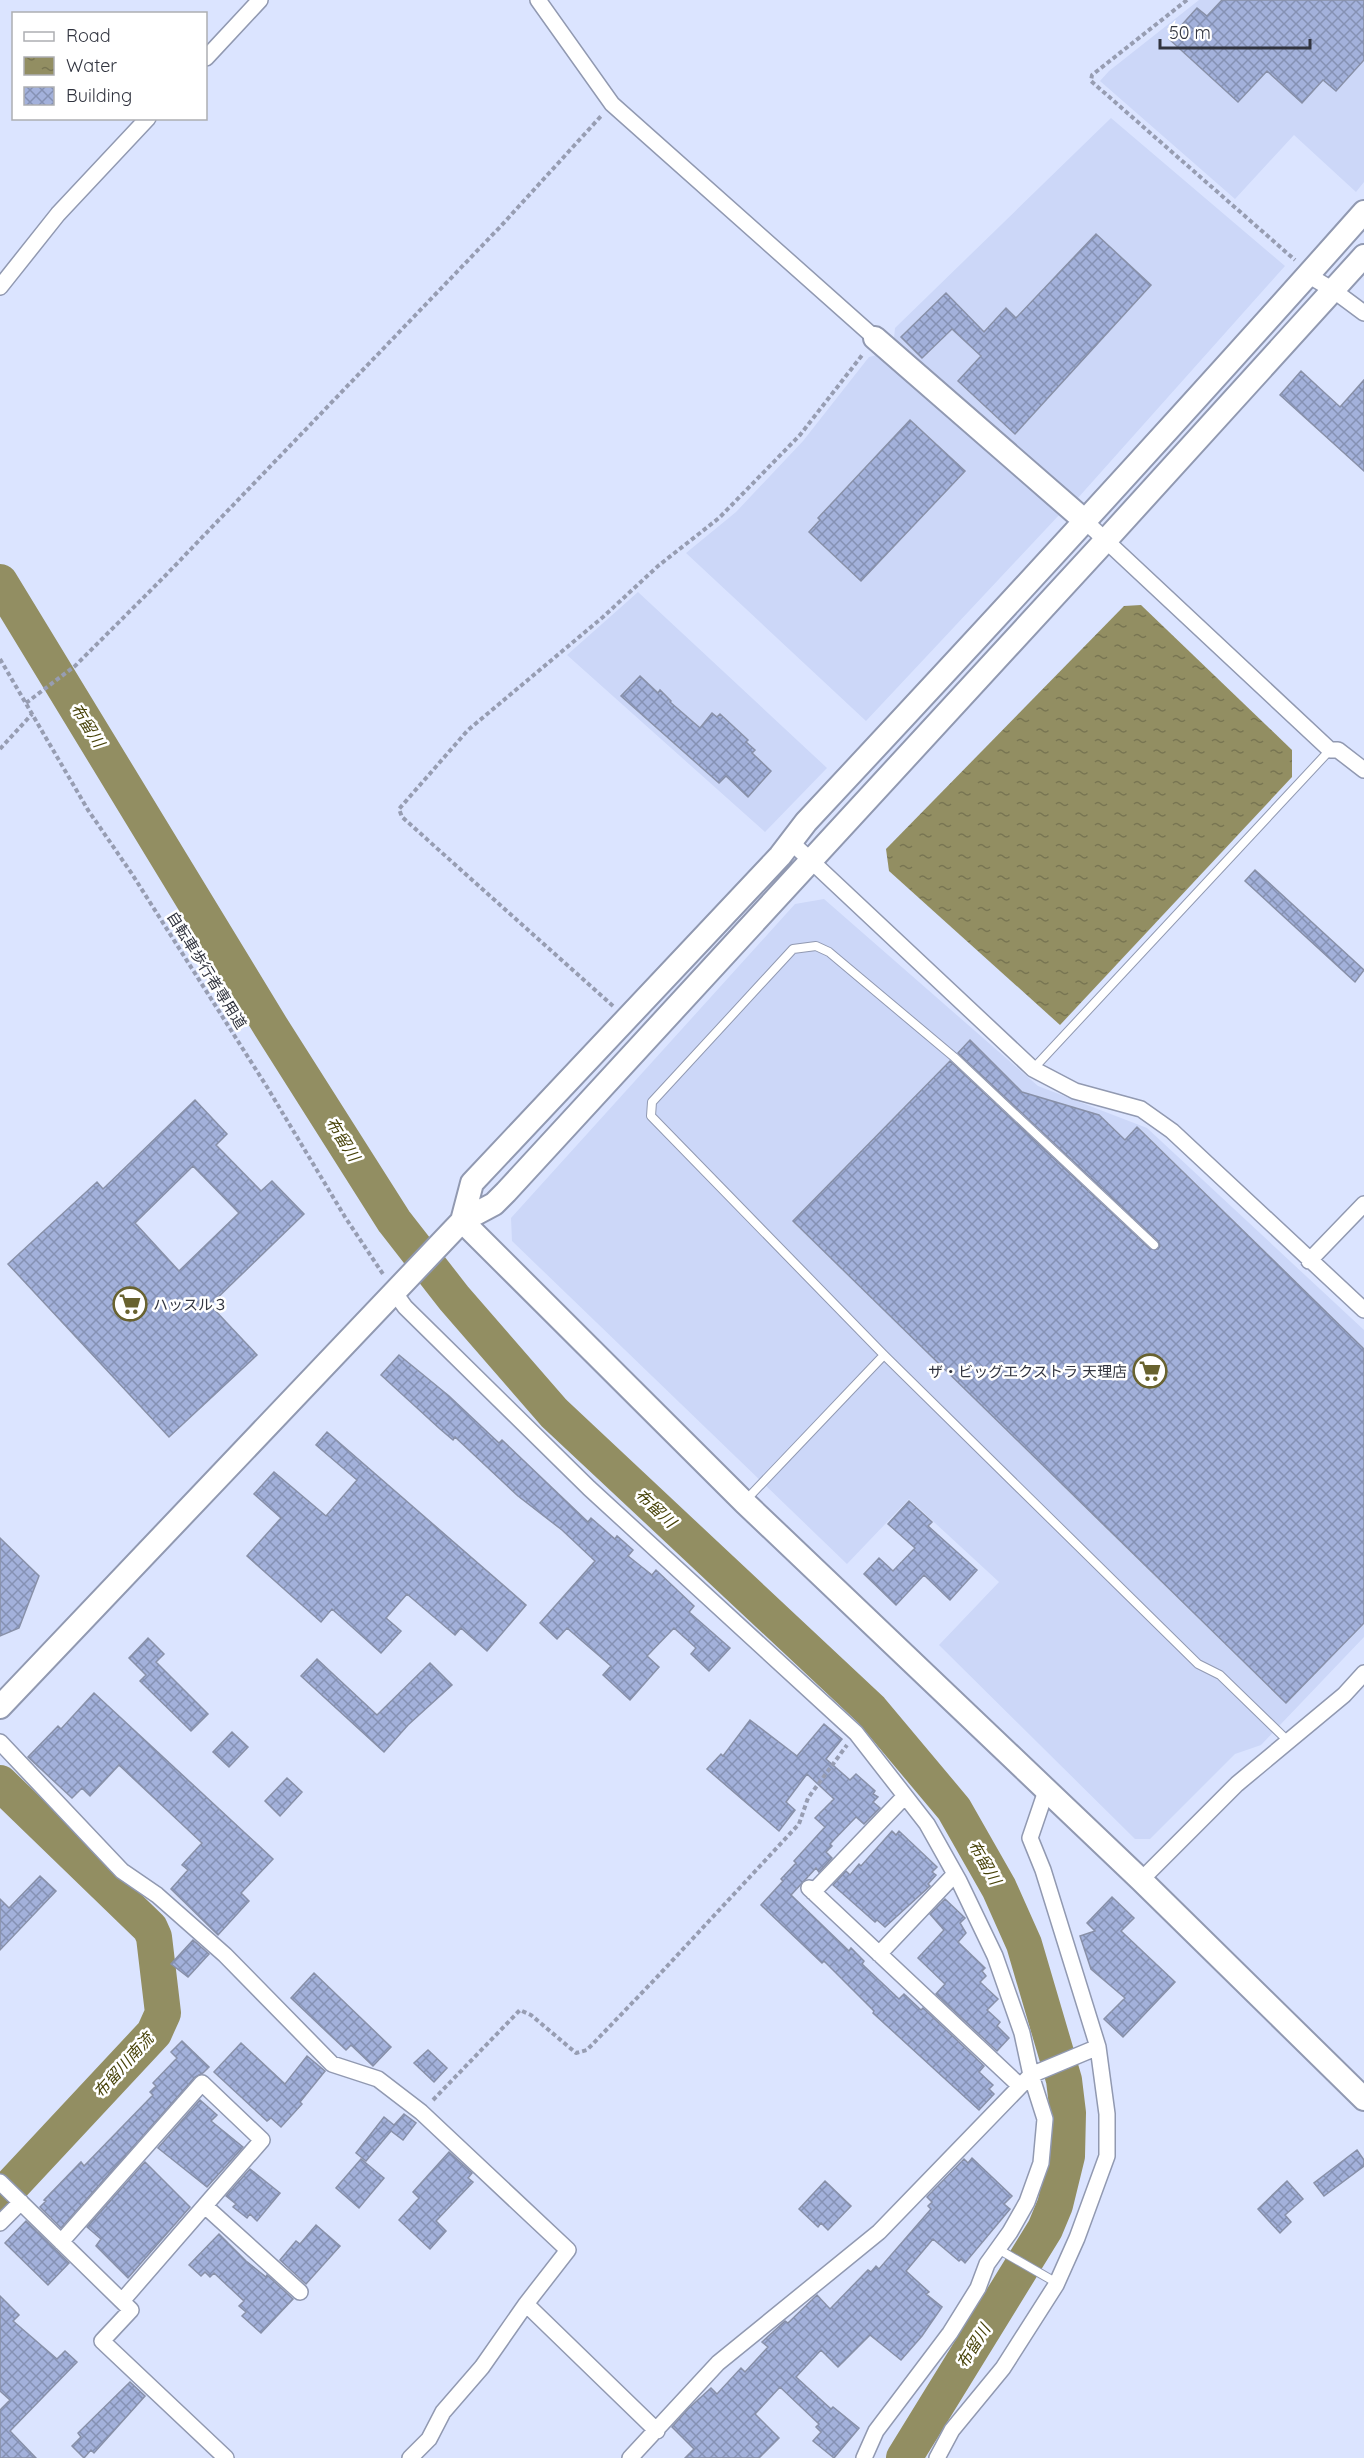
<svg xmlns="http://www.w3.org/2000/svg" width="1364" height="2458" font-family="Quicksand,'Noto Sans JP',sans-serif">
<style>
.built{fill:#ccd7f8}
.water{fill:url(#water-ripples)}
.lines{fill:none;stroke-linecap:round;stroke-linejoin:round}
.river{stroke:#928e62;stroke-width:36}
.building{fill:url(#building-cross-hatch);stroke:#8890a8;stroke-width:1.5;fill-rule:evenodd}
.lane-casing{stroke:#9199b1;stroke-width:10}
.street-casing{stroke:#9199b1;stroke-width:18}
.secondary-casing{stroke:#9199b1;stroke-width:26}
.path{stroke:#979db2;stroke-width:4;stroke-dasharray:4.5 3;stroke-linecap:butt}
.lane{stroke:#fff;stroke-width:8}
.street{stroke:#fff;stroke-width:15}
.secondary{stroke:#fff;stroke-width:22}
.labels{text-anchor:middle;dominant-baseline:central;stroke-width:5;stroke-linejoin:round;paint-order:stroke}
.street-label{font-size:15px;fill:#31343f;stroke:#fff}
.poi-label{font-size:15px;fill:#31343f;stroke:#fff;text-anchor:start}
.water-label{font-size:16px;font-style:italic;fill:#484309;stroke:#fff}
</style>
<defs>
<pattern id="water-ripples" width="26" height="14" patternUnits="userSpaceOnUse" patternTransform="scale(1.5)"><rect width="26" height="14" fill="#928e62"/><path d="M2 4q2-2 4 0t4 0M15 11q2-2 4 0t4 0" fill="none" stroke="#787552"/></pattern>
<pattern id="building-cross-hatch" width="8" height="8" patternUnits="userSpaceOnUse" patternTransform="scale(1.5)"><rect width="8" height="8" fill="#a3b1db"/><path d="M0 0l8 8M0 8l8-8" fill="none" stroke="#8591b3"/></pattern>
</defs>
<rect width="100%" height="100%" fill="#dbe4ff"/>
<!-- built -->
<path class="built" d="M1199,0H1364V182L1356,192L1294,135L1235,199L1100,81L1109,71Z
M1111,118L1285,266L1077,499L894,338L895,328Z
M877,355L1060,514L866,721L686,553L736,512L803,441L869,357Z
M638,592L827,768L765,832L567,655Z
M824,899L1038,1086L1147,1128L1364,1330V1637L1261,1745L1235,1754L1150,1839H1135L939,1645L999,1582L909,1499L847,1564L512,1241L511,1218L795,904Z"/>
<!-- water -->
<path class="water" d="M1141,605L1292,750V777L1060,1025L889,871L886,849L1124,606Z"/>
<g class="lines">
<!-- river -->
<path class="river" d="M0,582L271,1027L394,1221L454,1298L554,1413L871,1710L954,1809L999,1888L1024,1944L1064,2080L1068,2113L1067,2156L1055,2205L1045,2229L904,2458
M0,1783L150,1928L154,1937L163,2013L154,2033L0,2198"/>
</g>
<!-- building -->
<path class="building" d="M1222,0H1364V60L1336,91L1323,80L1302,103L1267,71L1238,102L1169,39L1197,8L1207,16Z
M1096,234L1151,285L1015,434L958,381L981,356L952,329L922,358L901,337L946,293L984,332L1006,308L1016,318Z
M1301,371L1340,407L1364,380V471L1280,395Z
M910,420L965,471L861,581L809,532L820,520L818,518Z
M640,676L658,693L660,690L671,701L670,702L700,728L712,713L717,717L720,714L748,740L746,742L755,750L752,753L771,771L748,797L726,776L719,783L621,696Z
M1255,870L1364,970L1355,982L1245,881Z
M970,1040L1022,1092L1099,1115L1125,1140L1137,1127L1364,1349V1623L1286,1703L793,1221L950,1061L1150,1249H1158L1160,1246L1158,1241L958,1053Z
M195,1100L227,1134L216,1145L261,1191L272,1181L304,1214L210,1305L257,1355L169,1437L8,1264L97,1182L103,1189ZM193,1166L239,1213L179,1271L135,1223Z
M399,1355L449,1396L499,1443L502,1440L588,1522L591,1518L615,1539L617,1536L633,1550L628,1556L652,1575L656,1570L694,1606L689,1612L730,1648L709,1671L691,1654L696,1648L674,1628L647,1656L659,1667L630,1700L603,1675L611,1666L567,1628L557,1639L540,1623L595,1561L562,1530L518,1496L455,1437L453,1440L440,1429L381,1375Z
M327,1432L526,1605L487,1651L461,1628L455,1635L407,1594L386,1618L401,1631L381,1653L332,1609L321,1622L247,1556L281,1518L254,1494L274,1472L326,1516L357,1480L316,1445Z
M909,1501L932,1522L928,1526L977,1570L950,1600L924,1575L896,1605L864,1574L879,1558L893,1571L915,1548L888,1524Z
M0,1538L39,1576L19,1628L0,1636Z
M148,1638L164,1654L156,1662L208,1714L191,1731L140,1681L146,1675L129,1658Z
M317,1659L377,1715L430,1663L452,1685L408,1725L384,1752L301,1676Z
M94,1693L273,1859L241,1893L249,1901L218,1935L171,1889L188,1870L182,1865L202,1843L119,1765L90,1796L82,1788L72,1798L28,1757L58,1726L61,1729Z
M750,1720L797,1756L824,1724L842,1739L826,1759L850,1780L856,1774L875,1791L873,1794L878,1797L873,1802L880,1808L864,1824L856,1817L830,1844L832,1846L826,1852L832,1858L819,1872L816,1868L791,1895L849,1951L851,1948L864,1961L862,1964L899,1999L904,1994L921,2010L923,2008L984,2066L979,2072L993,2085L989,2089L994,2094L979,2110L873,2013L874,2011L824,1961L822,1963L761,1905L783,1881L781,1879L796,1863L794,1861L825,1827L815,1818L834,1799L807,1774L786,1802L795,1810L779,1831L707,1769L721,1754L723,1756Z
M232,1732L248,1747L229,1767L213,1752Z
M287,1778L302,1792L280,1816L265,1801Z
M892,1831L896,1835L899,1831L937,1867L932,1872L936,1875L928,1884L930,1886L885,1927L877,1920L875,1922L833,1885L846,1871L850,1875L859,1864L861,1866Z
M40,1876L56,1891L0,1950V1899L9,1908Z
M1112,1897L1134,1918L1121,1931L1175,1982L1123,2037L1104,2019L1125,1998L1091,1969L1080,1936L1095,1931L1087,1923Z
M945,1899L965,1918L960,1923L966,1933L958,1942L985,1968L982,1971L986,1976L980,1982L998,1999L987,2010L1000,2022L997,2026L1009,2038L997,2051L936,1994L945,1984L918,1958L944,1930L930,1914Z
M193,1940L209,1954L188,1977L171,1964Z
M314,1973L391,2047L373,2066L351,2045L346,2050L291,1998Z
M182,2041L209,2067L203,2073L195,2077L61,2228L40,2207L46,2201L44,2200L81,2162L84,2166L153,2095L150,2092L156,2086L153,2083L177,2058L171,2052Z
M241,2043L285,2084L307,2056L325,2071L300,2102L302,2104L281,2127L271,2118L267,2121L214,2072Z
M428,2050L447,2068L434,2082L414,2063Z
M200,2100L217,2115L211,2121L243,2147L207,2187L158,2148Z
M404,2114L416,2123L403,2140L391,2131L366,2161L356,2153L384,2117L394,2125Z
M1357,2150L1364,2160V2166L1324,2196L1314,2183Z
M449,2152L472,2173L468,2178L473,2182L436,2221L446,2231L430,2249L399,2220L419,2198L413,2192Z
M972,2158L1012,2196L1004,2204L1010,2209L965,2263L961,2259L959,2261L933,2239L906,2271L929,2292L926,2294L942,2307L922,2336L901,2360L870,2335L838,2367L821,2350L796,2377L831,2409L833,2407L859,2428L834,2458L813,2441L821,2432L816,2427L819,2424L780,2387L755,2414L779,2438L759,2458H685L694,2449L672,2427L688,2409L711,2388L717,2394L741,2368L745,2372L768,2347L762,2342L785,2321L788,2323L817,2295L830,2309L868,2270L871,2272L876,2266L879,2269L931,2209L928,2206L932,2202L927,2197L964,2159L968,2163Z
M361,2159L384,2178L359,2208L336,2188Z
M145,2162L190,2207L128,2278L96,2246L101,2239L87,2227Z
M250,2169L280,2193L257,2221L250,2214L247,2218L233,2207L236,2204L226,2196Z
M825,2181L851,2206L828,2230L821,2223L818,2227L799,2209Z
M1287,2181L1303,2199L1285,2215L1291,2222L1280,2233L1258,2209Z
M26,2221L69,2263L48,2285L5,2243Z
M316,2225L340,2246L306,2284L280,2260L296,2241L300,2244Z
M219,2234L246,2261L266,2277L267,2275L293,2299L261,2333L242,2316L246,2312L239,2306L244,2301L214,2273L210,2277L205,2272L201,2276L189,2265Z
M0,2296L19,2315L13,2321L57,2359L65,2351L77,2362L10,2431L36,2458H0V2410L10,2400L0,2391Z
M130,2382L145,2396L94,2453L91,2450L84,2458L72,2446L81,2437L78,2433Z"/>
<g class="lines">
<!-- lane casing -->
<g class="lane-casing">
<path id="lane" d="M1033,1069L1330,750
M1154,1245L954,1057L829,952L816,946L793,949L652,1102L651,1116L884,1355L1198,1664L1220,1675L1288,1741
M745,1501L884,1355
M998,2249L1057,2283"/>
</g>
<!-- street casing -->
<g class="street-casing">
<path id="street" d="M538,0L612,104L875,338
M206,58L260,0
M1308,275L1333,290L1364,313
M0,287L58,214L148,118
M1085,521L1330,750H1338L1364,770
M791,842L1033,1069L1075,1091L1141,1109L1172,1131L1364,1310
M1309,1261L1364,1204
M395,1293L405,1307L589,1488L856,1733L927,1824L959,1881L995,1956L1022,2033L1031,2075L1045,2119L1041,2163L1027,2202L1010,2232L987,2264L978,2288L950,2333L876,2431L864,2458
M0,1742L122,1871L157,1895L225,1955L332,2064L378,2079L421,2112L568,2250L526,2304L657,2431
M1141,1880L1237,1784L1344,1695L1364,1673
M809,1888L1020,2086
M813,1892L905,1796
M879,1954L955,1874
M0,2182L131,2310L102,2341L226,2458
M205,2206L300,2292
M0,2223L21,2202
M61,2242L202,2083L262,2140L122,2301
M410,2458L429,2439L443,2412L482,2367L526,2304
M630,2458L718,2363L879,2232L1031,2075L1098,2047
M937,2458L952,2430L1003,2368L1056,2285L1077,2238L1107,2156V2114L1098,2047L1043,1870L1030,1838L1046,1791"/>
</g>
<!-- secondary casing -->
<g class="secondary-casing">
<path id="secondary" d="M875,338L1085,521
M462,1221L472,1183L780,856L806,822C994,621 1181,418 1364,212
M462,1221L744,1502L1141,1880L1364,2099
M0,1707L462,1221L494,1204L506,1192L1106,540L1364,256"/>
</g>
<!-- path -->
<path class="path" d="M1187,0L1092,75L1091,81L1295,260
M0,659L88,810L132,874L267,1087L345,1217L383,1274
M26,703L75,666L165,576L500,227L602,115
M0,749L32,714
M613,1006L402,817L399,809L468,730L603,617L658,566L719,518L800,435L863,354
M433,2100L520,2010L531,2015L576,2053L587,2050L658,1976L799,1824L808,1798L847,1745"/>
<!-- lane -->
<use href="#lane" class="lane"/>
<!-- street -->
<use href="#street" class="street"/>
<!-- secondary -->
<use href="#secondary" class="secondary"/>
</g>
<!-- icons -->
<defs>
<g id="supermarket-ring" transform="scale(1.725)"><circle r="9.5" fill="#fff" stroke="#68622f" stroke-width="1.5"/><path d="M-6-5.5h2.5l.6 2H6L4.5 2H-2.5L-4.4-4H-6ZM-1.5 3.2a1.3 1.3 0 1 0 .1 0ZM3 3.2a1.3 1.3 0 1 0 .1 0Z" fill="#68622f"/></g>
</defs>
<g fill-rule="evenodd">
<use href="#supermarket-ring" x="130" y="1304"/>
<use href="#supermarket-ring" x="1150" y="1371"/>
</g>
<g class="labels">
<!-- street labels -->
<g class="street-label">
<text transform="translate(207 970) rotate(58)">自転車歩行者専用道</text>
</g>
<!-- poi labels -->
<g class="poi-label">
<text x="153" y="1304">ハッスル３</text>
<text x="1127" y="1371" text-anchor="end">ザ・ビッグエクストラ 天理店</text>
</g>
<!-- water labels -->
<g class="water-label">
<text transform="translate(88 725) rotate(58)">布留川</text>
<text transform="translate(343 1139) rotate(58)">布留川</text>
<text transform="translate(656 1508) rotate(43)">布留川</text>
<text transform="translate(985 1862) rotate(60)">布留川</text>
<text transform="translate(123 2065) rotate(-48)">布留川南流</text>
<text transform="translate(973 2346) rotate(-58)">布留川</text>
</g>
</g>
<!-- legend -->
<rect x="12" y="12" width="195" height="108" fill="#ffffff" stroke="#adaeb2" stroke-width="1.5"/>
<rect x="24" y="32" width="30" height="9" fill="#ffffff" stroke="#adaeb2" stroke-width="1.5"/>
<text x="66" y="42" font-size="18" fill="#31343f">Road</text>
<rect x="24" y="57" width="30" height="18" fill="url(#water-ripples)" stroke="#adaeb2" stroke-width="1.5"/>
<text x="66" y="72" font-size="18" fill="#31343f">Water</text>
<rect x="24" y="87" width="30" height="18" fill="url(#building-cross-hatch)" stroke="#adaeb2" stroke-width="1.5"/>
<text x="66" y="102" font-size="18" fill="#31343f">Building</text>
<!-- scale -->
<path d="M1160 39v9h150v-9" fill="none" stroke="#31343f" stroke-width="3"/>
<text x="1169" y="39" font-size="18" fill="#31343f" stroke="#ffffff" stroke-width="4.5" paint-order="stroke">50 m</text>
</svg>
